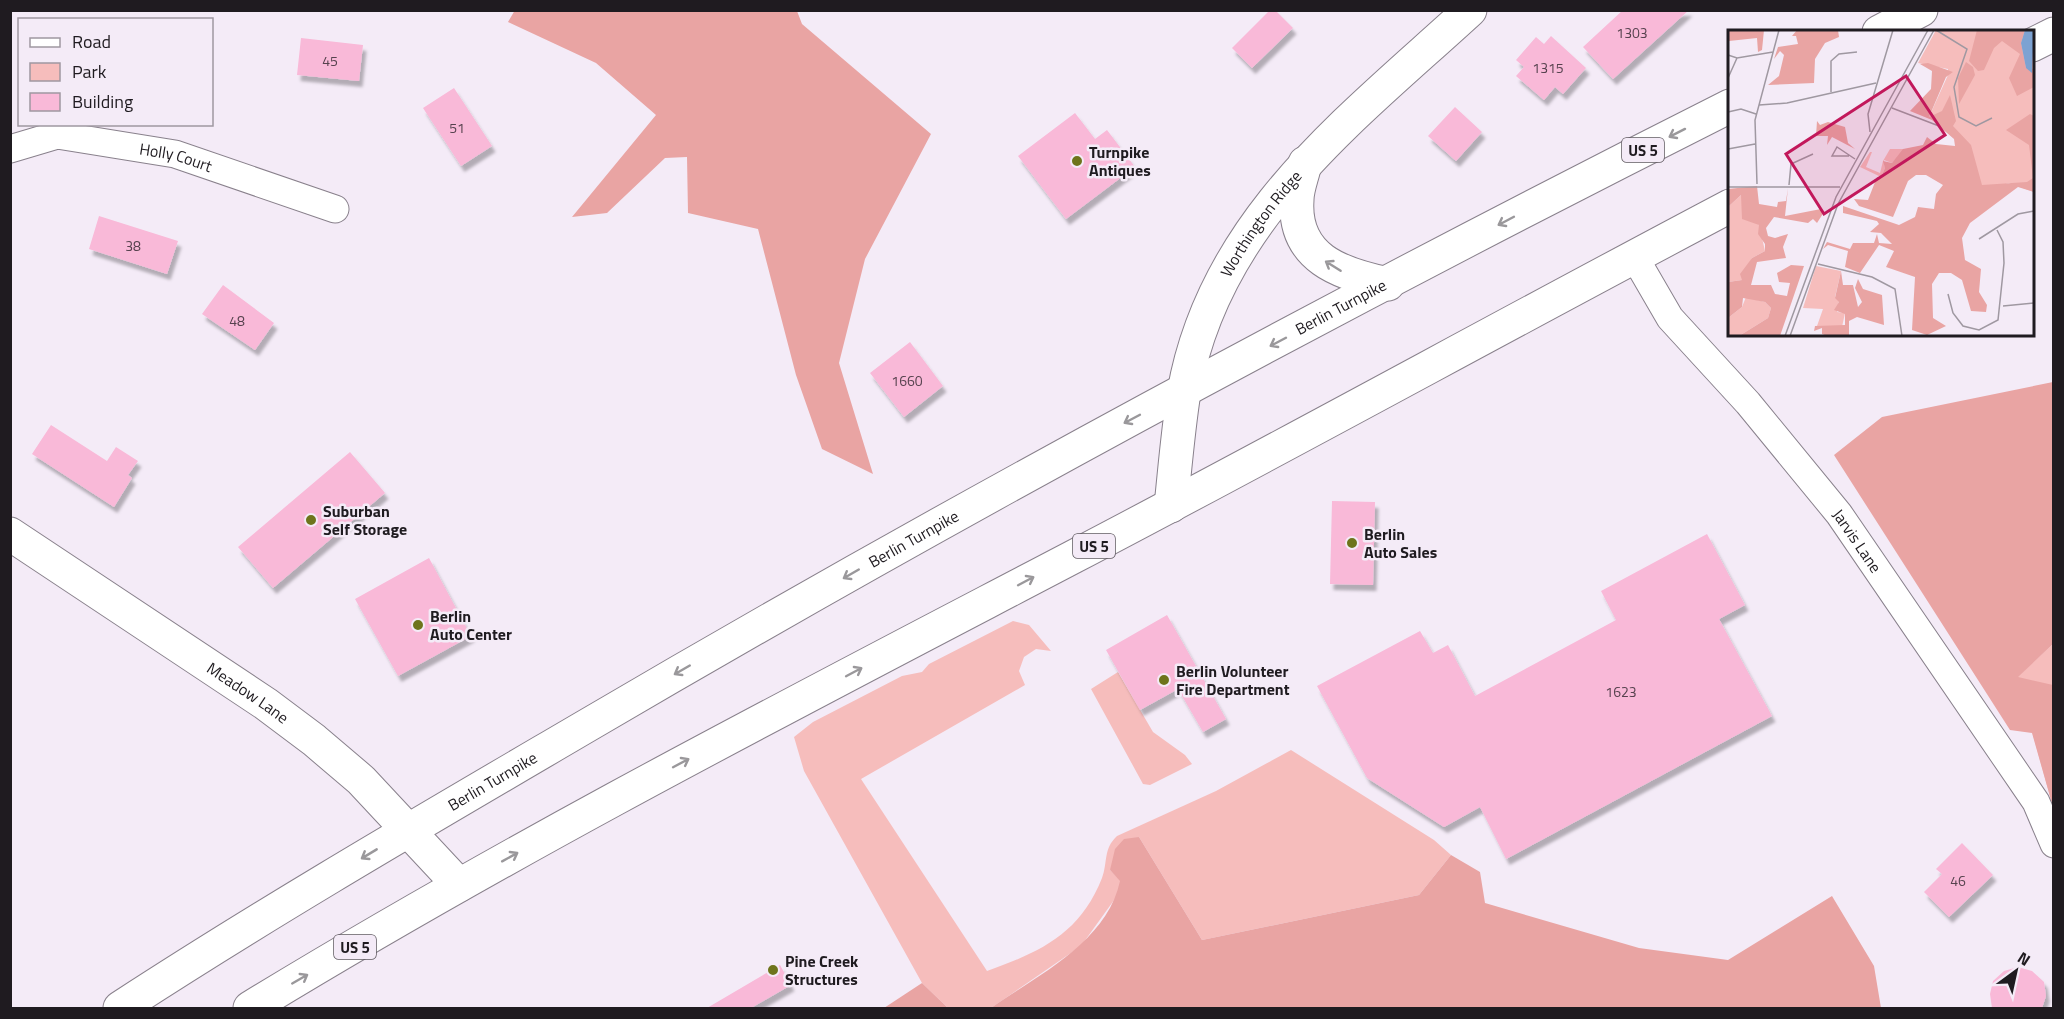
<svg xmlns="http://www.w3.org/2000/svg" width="2064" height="1019" font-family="'Titillium Web',sans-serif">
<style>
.green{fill:#f6bdbc}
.forest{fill:#e9a4a3}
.building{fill:#f9b9d8;filter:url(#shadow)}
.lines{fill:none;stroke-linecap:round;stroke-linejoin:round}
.minor-casing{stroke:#89818c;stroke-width:29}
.tertiary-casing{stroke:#89818c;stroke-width:35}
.trunk-casing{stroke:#89818c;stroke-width:35}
.minor{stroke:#fff;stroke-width:27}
.tertiary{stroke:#fff;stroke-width:33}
.trunk{stroke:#fff;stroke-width:33}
.oneway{stroke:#9a989b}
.poi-dot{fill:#6e741b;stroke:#f4ebf7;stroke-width:2}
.labels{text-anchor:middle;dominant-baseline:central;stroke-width:5;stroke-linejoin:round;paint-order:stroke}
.number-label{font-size:14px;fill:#56424e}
.shield{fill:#f4ebf7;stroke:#5f5960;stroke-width:1.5}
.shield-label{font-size:15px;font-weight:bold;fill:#1f1b20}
.poi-label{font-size:16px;font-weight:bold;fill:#1f1b20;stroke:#f4ebf7;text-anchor:start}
.street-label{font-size:16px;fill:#1f1b20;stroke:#f4ebf7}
.inset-road{fill:none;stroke:#9f98a1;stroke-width:1.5}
.view{fill:#c2185b;fill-opacity:0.15;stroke:#c2185b;stroke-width:3}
.inset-edge{fill:none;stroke:#1f1b20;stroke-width:3}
</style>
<defs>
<filter id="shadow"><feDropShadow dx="3.5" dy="6" stdDeviation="1.5" flood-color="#0004"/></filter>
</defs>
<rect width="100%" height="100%" fill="#f4ebf7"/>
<!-- green -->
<path class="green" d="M1013,621L1029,625L1051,651L1036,649L1024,657L1019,671L1025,685L861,779L987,971C1040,952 1080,934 1102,878C1108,862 1103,849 1117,836L1216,791L1291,750L1434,840L1451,855L1419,895L1202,940L1139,837L1110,870L1121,881L1117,896L1081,946L991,1008H948L922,983L804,771L794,737L813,722L902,676L922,672L929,664Z
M2053,644V807L2017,677Z
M1118,672L1153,732L1185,755L1192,764L1150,785L1143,784L1091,689Z"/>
<!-- forest -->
<path class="forest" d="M515,10L797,11L802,24L931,134L865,259L839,363L873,474L822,449L796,375L758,229L688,213L687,157L665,158L607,213L572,217L656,115L596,63L508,22Z
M2053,382V644L2018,677L2053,685V807L2032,733L2010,730L1834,455L1882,417Z
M1139,837L1202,940L1419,895L1451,855L1480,872L1485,903L1639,948L1728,960L1832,896L1874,966L1881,1008H991C1038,975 1107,942 1120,881L1110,870L1115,849L1124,839Z
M922,983L948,1008H884Z"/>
<!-- building -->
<path class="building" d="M1270,10H1275L1293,28L1252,68L1232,48Z
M1623,10H1689L1613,79L1583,47Z
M1551,36L1586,68L1563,94L1555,87L1544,100L1516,76L1524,67L1516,60L1536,37L1544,44Z
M301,38L363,45L359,81L297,75Z
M454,88L492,146L461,166L423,108Z
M1455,107L1482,132L1456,161L1428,136Z
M1075,113L1095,139L1107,130L1135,167L1066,219L1018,156Z
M99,216L178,241L167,274L89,249Z
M223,285L274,323L255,350L202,314Z
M910,342L943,386L904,417L870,373Z
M51,425L107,461L116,447L138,461L128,475L132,478L114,507L32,454Z
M350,452L385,493L273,588L238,547Z
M1332,501L1375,502L1373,585L1330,584Z
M1707,534L1745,605L1719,619L1772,716L1506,859L1480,807L1444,827L1367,778L1317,686L1420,631L1433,653L1448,645L1475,696L1616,620L1601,591Z
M429,558L471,636L398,676L355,599Z
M1167,615L1226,719L1203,732L1178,689L1140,710L1106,650Z
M1962,843L1993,875L1949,917L1924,892L1942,874L1936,869Z
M780,965L791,985L751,1008H707Z
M2018,967L2032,971L2044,982L2046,996L2042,1008H1992L1990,994L1993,981L2004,971Z"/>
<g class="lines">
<!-- minor casing -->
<g class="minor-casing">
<g id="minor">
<path id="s1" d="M10,149L57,135L175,154L335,209"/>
<path id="s2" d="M1634,256L1670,318L1748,403L1839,514L2036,802L2054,844"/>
</g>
</g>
<!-- tertiary casing -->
<g class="tertiary-casing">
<g id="tertiary">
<path id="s3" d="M1171,506C1175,468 1178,430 1184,392C1214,221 1349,121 1470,10"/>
<path id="s4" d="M10,534L266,704L314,740L361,780L459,885"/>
</g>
</g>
<!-- trunk casing -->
<g class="trunk-casing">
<g id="trunk">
<path d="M1879,32L1921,10"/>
<path d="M2032,45L2054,34"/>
<path d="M1305,163C1303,175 1297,188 1297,200C1293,258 1340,274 1388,284"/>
<path id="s5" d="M120,1008C272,909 431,817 588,725C961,506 1343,301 1730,106"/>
<path d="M250,1008C517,845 796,702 1073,557C1293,442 1510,322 1730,206"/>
</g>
</g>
<!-- minor -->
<use href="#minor" class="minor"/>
<!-- tertiary -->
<use href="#tertiary" class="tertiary"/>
<!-- trunk -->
<use href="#trunk" class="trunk"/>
</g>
<!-- one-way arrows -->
<defs><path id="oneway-shaft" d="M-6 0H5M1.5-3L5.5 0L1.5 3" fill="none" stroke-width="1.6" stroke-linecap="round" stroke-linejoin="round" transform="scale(1.5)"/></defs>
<g class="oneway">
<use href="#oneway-shaft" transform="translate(1677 133) rotate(153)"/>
<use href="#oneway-shaft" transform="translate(1506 221) rotate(152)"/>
<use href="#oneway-shaft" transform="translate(1333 266) rotate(-148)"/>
<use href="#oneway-shaft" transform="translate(1278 342) rotate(152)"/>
<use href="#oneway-shaft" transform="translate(1132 419) rotate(152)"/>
<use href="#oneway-shaft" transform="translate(851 574) rotate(150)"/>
<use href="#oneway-shaft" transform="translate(1026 581) rotate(-28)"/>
<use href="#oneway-shaft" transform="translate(682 670) rotate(150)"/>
<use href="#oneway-shaft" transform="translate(854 672) rotate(-28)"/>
<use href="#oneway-shaft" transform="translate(681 763) rotate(-28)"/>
<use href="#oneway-shaft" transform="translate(369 854) rotate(149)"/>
<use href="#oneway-shaft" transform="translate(510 857) rotate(-29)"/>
<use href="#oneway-shaft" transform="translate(300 979) rotate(-30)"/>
</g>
<!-- markers -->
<g class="poi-dot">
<circle cx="1077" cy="161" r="6"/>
<circle cx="311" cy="520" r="6"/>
<circle cx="1352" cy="543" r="6"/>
<circle cx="418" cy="625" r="6"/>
<circle cx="1164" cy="680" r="6"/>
<circle cx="773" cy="970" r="6"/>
</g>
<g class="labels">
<!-- number labels -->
<g class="number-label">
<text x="1632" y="32">1303</text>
<text x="330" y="60">45</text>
<text x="1548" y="67">1315</text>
<text x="457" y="127">51</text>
<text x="133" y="245">38</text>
<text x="237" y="320">48</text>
<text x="907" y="380">1660</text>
<text x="1621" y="691">1623</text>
<text x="1958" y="880">46</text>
</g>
<!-- shield labels -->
<g class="shield">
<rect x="1622" y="138" width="42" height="24" rx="4.5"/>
<rect x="1073" y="534" width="42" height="24" rx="4.5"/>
<rect x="334" y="935" width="42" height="24" rx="4.5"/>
</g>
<g class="shield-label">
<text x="1643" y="150">US 5</text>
<text x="1094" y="546">US 5</text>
<text x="355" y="947">US 5</text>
</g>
<!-- poi labels -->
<g class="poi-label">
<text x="1089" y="152">Turnpike<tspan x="1089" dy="18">Antiques</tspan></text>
<text x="323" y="511">Suburban<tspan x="323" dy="18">Self Storage</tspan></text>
<text x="1364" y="534">Berlin<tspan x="1364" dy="18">Auto Sales</tspan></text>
<text x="430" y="616">Berlin<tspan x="430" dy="18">Auto Center</tspan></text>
<text x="1176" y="671">Berlin Volunteer<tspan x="1176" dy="18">Fire Department</tspan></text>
<text x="785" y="961">Pine Creek<tspan x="785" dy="18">Structures</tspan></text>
</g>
<!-- street labels -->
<g class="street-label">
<text stroke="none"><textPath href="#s1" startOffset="170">Holly Court</textPath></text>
<text stroke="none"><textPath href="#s3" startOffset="302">Worthington Ridge</textPath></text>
<text stroke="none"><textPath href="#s5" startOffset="1408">Berlin Turnpike</textPath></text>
<text stroke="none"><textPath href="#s5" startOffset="922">Berlin Turnpike</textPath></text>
<text stroke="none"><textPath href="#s2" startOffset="363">Jarvis Lane</textPath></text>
<text stroke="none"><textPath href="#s4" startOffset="286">Meadow Lane</textPath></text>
<text stroke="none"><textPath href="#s5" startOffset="436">Berlin Turnpike</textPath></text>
</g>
</g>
<!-- overview -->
<g transform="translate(1728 30)">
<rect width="306" height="306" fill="#f4ebf7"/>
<path d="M208,0H306V162L281,153L248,163L233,114L201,87L220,45V39L190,33ZM162,119H175V123L164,133L156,130L157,138L153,147L132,137L142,122H144L138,137L152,143L155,131ZM13,165L31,195L37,221L24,228L14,250L0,252V177ZM88,236L113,241L107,267L111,271L109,282L117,283L114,297L89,296L95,279L75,278ZM18,267L37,272L43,278L40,288L11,306H0V288L14,277Z" fill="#f6bdbc"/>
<path d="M0,0H36L34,20L30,22L29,8L1,11ZM69,0H110L111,7L97,13L87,29L86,53L40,55L51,46L56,25L52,21L46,29L50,17L70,14L68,6H64ZM249,0H297L293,13L298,38L306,39V33V57L289,66L281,48L292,24L274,11L266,18L256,40L250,41L241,31ZM238,32L245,37L247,45L231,74L230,48ZM200,33L225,42L218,47L201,87L214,81L222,65L228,91L225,96L243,115L254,155L299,152L305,148L301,115L278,100L302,84L306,86V162L290,157L242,193L234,208L237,230L253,239L251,262L259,275L258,282L243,281L234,250L223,243H211L204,254L205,288L218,296L199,305L184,300L187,247L158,237L166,221L151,215L132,243L117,237L120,221L100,215L95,219L99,212L122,219L125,213H146L149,204L151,213L164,214L153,203L142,202L151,194L149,191L115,183V176L171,195L187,187L190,177L206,179L208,164L215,155L198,145H188L180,151L165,187L131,176L126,169L140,170L149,147H153L157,138L155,131L164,133L175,119L195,115L199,107L208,114L227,116L226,109L204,90L182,81L203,59L204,41L192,34ZM89,91L92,95L100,92L117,97L120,113L127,119L104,107L99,115L100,106H88ZM29,156L31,174L49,177L50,172L58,171L60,158L57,186L93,179L96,182L89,193L85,189L80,193L46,187L38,198L40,206L47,208L60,204L55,217L58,228L29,232L23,255H43L47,264L59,266L62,253L51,252L49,243L63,235L76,236L52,306H11L40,288L43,278L37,272L15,268L14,277L0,288V252L14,250L12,244L24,228L37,221V214L30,204L31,195L14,189L13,165L0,177V159ZM113,241L115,255H125L130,277L134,272L127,258L130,249L135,259L154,265L156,295L129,287L121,291V306H99L94,304V298L86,301L87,296L117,295V284L106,280L111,272L107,268Z" fill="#e9a4a3"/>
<path d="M297,0H306L304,43L298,38L293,13Z" fill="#7da2d2"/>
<path class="inset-road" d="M208,0L239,19L226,57L231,87L248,96L264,88M0,25L9,28L45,22M0,48L9,28M103,62V31L111,24L129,22M31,75L59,73L148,53M164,78L211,96M0,82L13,79L28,84M142,102L140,84L165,0M0,119L27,114M121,126H104L109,117L127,129M29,154L27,90L51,0M61,155L63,134L85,124M0,157H112M251,209L290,184L306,181M90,234L144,247L167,259L174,306M220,264L225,283L235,296L251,300L270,290L276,233L275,212L269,200M275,276L306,273M57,306L108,167L200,0M62,306L110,174L206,0"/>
<path class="view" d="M178,46L217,105L96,184L58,124Z"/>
<rect width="306" height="306" class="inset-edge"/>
</g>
<!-- border -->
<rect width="2064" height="1019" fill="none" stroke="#1f1b20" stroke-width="24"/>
<!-- legend -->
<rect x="18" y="18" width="195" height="108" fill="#f4ebf7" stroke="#9f98a1" stroke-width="1.5"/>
<rect x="30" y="38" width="30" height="9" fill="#ffffff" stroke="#9f98a1" stroke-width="1.5"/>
<text x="72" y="48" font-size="18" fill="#1f1b20">Road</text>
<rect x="30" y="63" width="30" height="18" fill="#f6bdbc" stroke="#9f98a1" stroke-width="1.5"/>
<text x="72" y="78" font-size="18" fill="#1f1b20">Park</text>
<rect x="30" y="93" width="30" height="18" fill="#f9b9d8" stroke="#9f98a1" stroke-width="1.5"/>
<text x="72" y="108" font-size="18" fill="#1f1b20">Building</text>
<!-- north arrow -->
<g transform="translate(2016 971) rotate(33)" stroke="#f4ebf7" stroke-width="4.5" paint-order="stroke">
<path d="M0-4.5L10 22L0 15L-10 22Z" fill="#1f1b20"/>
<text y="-9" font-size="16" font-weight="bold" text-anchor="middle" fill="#1f1b20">N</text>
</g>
</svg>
